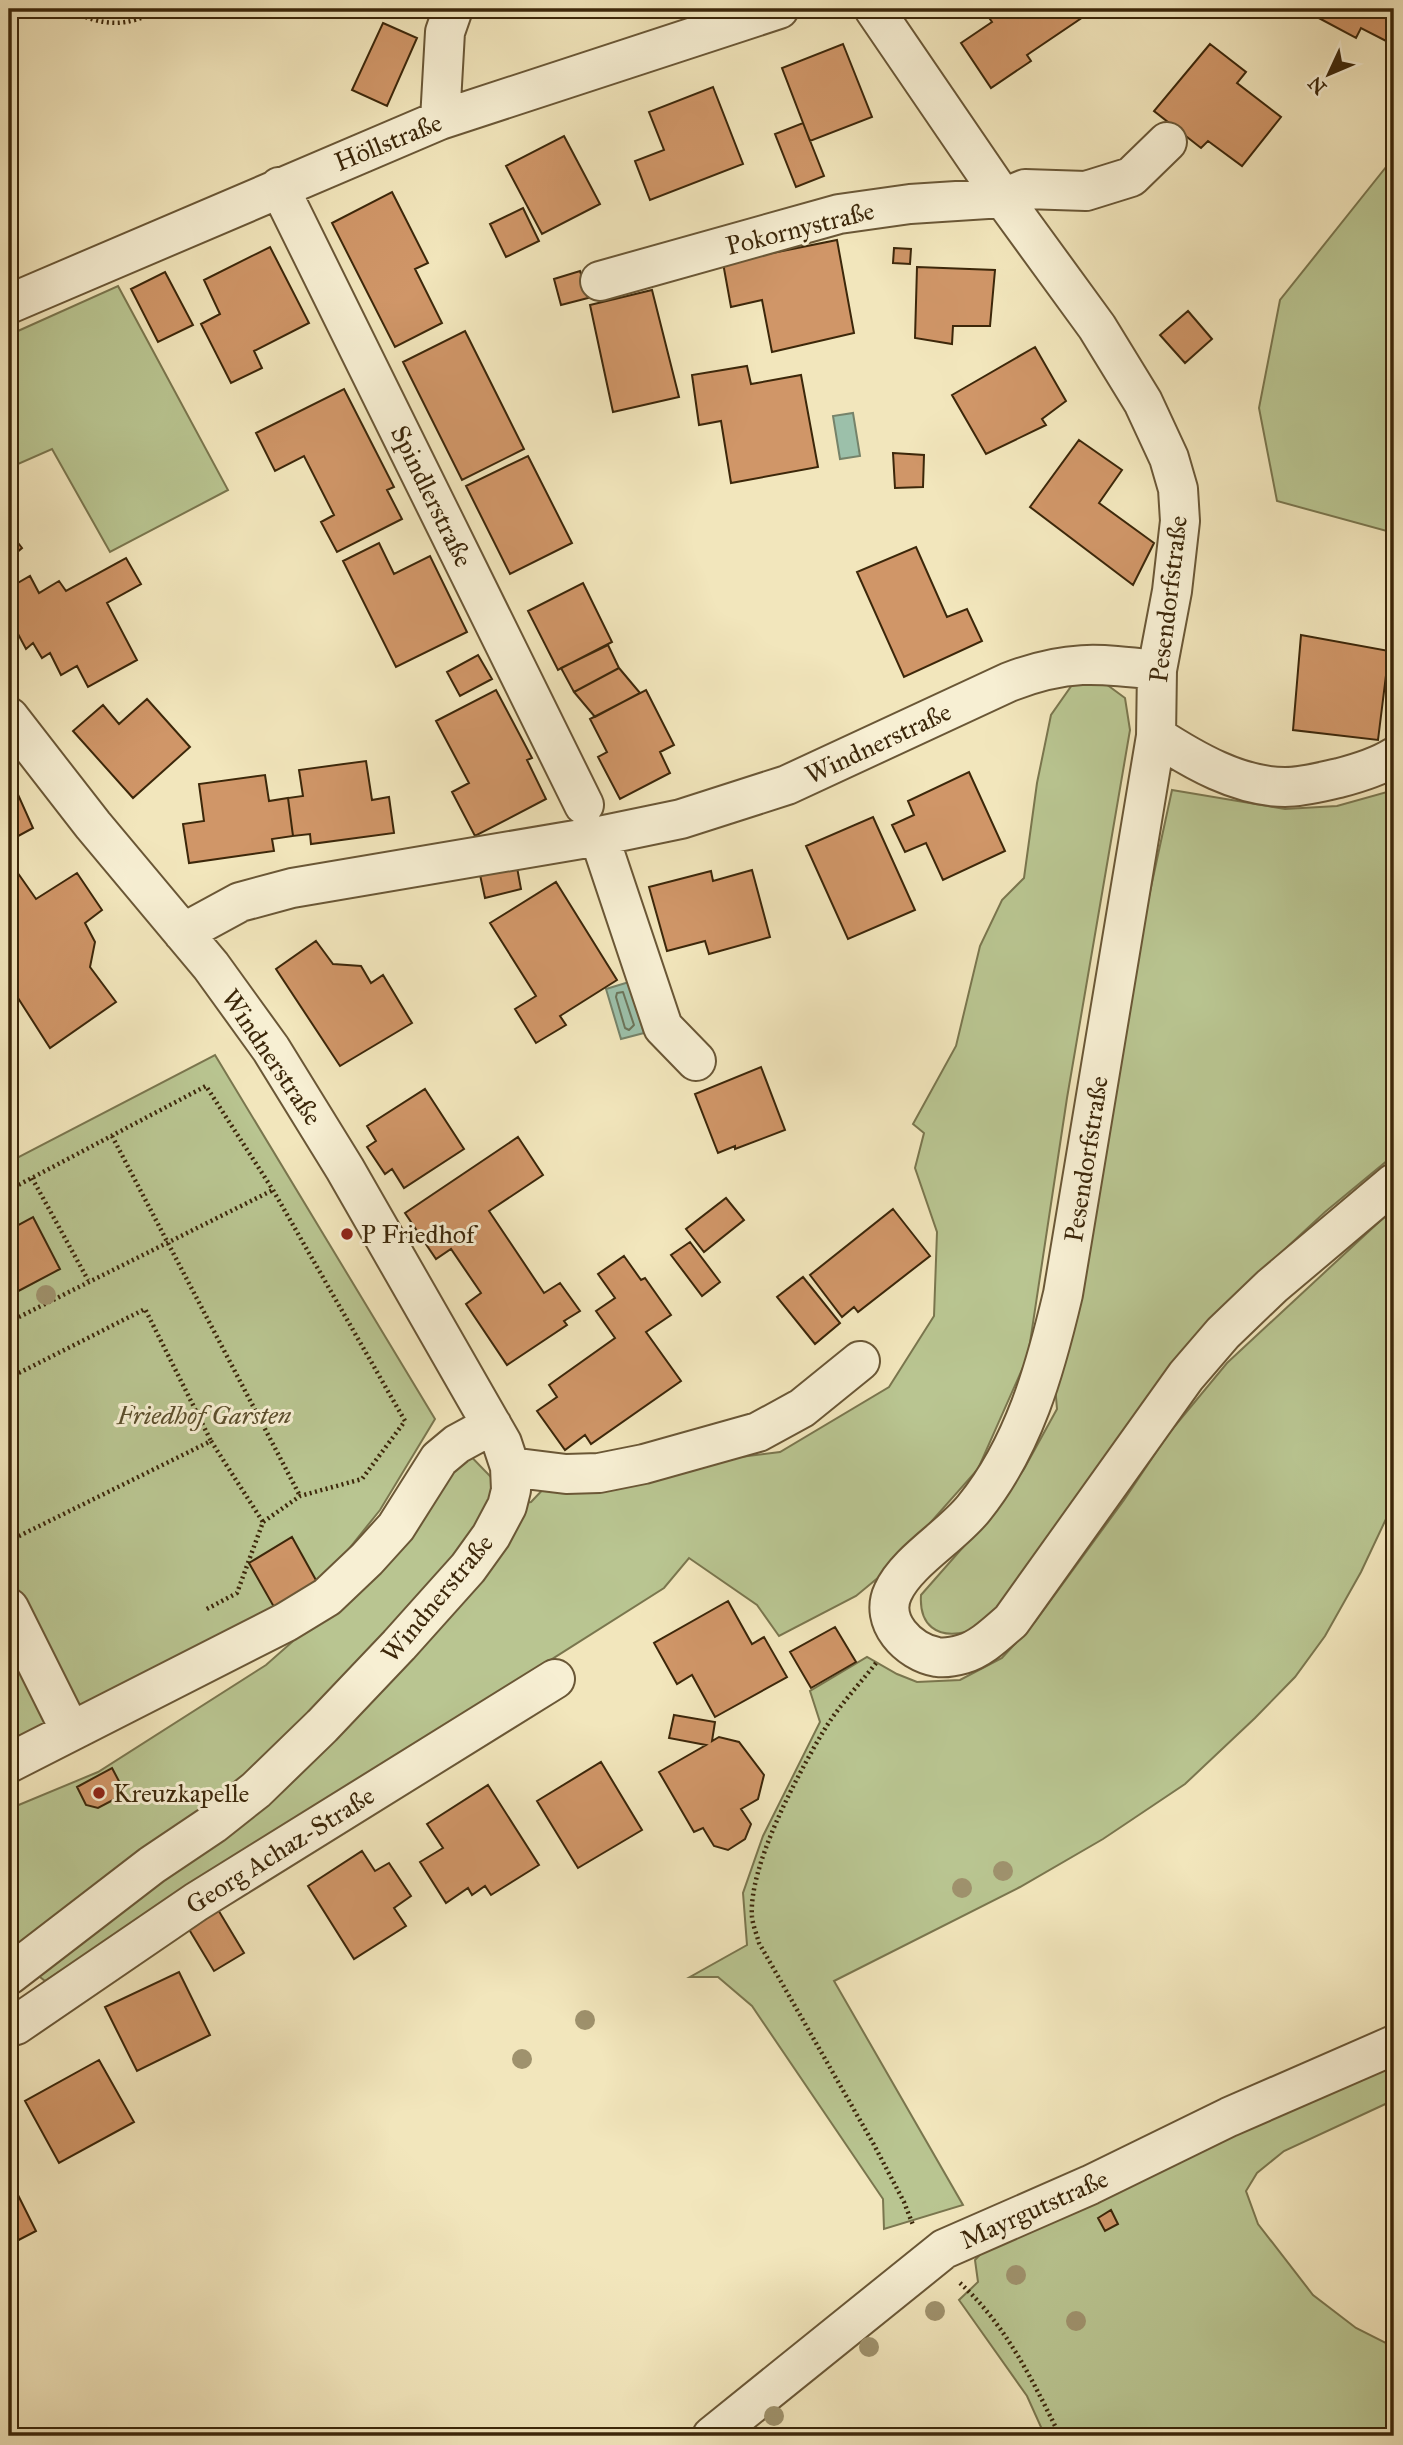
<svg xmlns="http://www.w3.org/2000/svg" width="1403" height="2445" font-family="'IM FELL Great Primer',serif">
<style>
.green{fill:#b9c591;stroke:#7a764e;stroke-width:2}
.water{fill:#9cc0aa;stroke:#76836a;stroke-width:2}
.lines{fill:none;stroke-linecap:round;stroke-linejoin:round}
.shore{stroke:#6c745a;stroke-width:2}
.building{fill:#d09668;stroke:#3c270a;stroke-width:2}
.minor-casing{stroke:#6a5736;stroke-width:42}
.path{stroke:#3c270a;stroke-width:4.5;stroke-dasharray:2 3.5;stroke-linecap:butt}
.minor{stroke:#f7efd3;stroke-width:38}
.tree{fill:#9f926d}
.poi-dot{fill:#8f2418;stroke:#f7efd3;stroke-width:2.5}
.labels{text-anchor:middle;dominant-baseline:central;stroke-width:6;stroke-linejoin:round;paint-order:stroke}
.street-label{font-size:26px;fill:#3c270a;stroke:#f7efd3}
.poi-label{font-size:26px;fill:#3c270a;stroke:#f7efd3;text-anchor:start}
.park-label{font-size:26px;font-style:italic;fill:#5b4e2c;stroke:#f7efd3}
</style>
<rect width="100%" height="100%" fill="#f2e6bc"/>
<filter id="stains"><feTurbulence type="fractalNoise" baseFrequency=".00286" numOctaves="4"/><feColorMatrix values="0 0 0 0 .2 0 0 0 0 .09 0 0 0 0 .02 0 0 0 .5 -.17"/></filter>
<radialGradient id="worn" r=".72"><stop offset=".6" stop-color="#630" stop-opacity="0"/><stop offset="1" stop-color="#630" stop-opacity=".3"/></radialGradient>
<!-- green -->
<path class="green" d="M1394,157V533L1277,501L1259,408L1280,300Z
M118,286L228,490L110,552L52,449L9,468V335Z
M1106,684L1125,698L1130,730L1067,1098L1028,1356L978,1469L891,1567L856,1596L779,1636L757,1605L689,1558L664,1588L45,1981L9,1952V1809L98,1772L266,1665L385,1560L460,1445L517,1504L531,1502L551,1481L780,1452L889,1387L934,1316L937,1232L915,1168L924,1133L913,1124L956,1046L980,946L1002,900L1024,878L1037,783L1051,715L1072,685Z
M1172,790L1285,809L1337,806L1394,790V1155L1325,1212L1245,1286L996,1610C990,1616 984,1626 976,1630C976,1630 967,1632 966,1632C937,1639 919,1625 921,1595L994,1512L1024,1469L1057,1409L1055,1385L1140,938Z
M215,1055L435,1419L380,1510L320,1585L9,1744V1162Z
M1394,1208V1502L1361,1572L1325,1636L1295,1677L1255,1718L1185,1784L1103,1839L1020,1887L834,1981L963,2205L884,2229L883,2199L752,2006L718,1977H690L747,1945L743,1893L763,1836L820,1722L810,1691L867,1657L897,1674L917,1682L960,1680L1002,1658L1034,1623L1124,1500L1169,1433L1227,1363Z
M1394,2057V2100L1284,2151L1257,2173L1246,2191L1258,2224L1313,2295L1356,2328L1394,2347V2436H1045L1027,2396L959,2300L978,2282L975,2260L986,2248Z"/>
<!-- water -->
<path class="water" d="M853,413L860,456L840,459L833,416Z
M629,982L644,1033L621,1039L606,989Z"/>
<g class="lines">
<!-- shore -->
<path class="shore" d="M623,992L634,1025L629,1030L625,1028L616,997L617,993Z"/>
</g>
<!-- building -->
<path class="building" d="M983,9H1086L1089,13L1027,55L1031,61L991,88L961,43L992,22Z
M1215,9H1231L1226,16Z
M1319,9H1394V45L1361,28L1356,38L1315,16Z
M383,23L417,38L387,106L352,90Z
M843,44L872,117L810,141L782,68Z
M1210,44L1246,72L1237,83L1281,117L1242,166L1208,141L1201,148L1154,111Z
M713,87L743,164L650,200L635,161L664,150L649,112Z
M803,123L824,176L796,187L775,134Z
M564,136L600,204L542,234L506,166Z
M392,192L428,263L415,269L442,323L395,347L332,223Z
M523,208L539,241L506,257L490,224Z
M837,240L854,333L772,352L762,300L731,307L723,263Z
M270,247L309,323L254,351L262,368L231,383L201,324L220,314L204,280Z
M894,248L911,249L910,264L893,263Z
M917,267L995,270L990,326H953L952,344L915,338Z
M580,271L588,298L561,305L554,279Z
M165,272L193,325L158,342L131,289Z
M652,290L679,397L613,412L590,305Z
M1188,311L1212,339L1185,363L1160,335Z
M465,331L524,449L462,480L403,362Z
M1035,347L1066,401L1042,419L1046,425L986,454L952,395Z
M747,366L751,384L801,375L818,467L731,483L721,421L699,425L692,375Z
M344,389L394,487L387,490L402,519L337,552L321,522L334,515L304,456L275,471L256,433Z
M1079,440L1122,470L1099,503L1154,543L1133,585L1030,507Z
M893,453L924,455L923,487L895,488Z
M528,456L572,543L510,574L466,486Z
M9,531L22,548L9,559Z
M379,543L394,574L430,556L467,632L396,667L343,561Z
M916,547L947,617L967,609L982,641L904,677L857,572Z
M126,558L141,584L107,603L137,660L88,687L77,666L61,675L50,653L42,658L33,643L26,649L9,617V588L30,576L39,593L59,581L66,591Z
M583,583L612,642L558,670L528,611Z
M1301,635L1389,651L1378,740L1293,730Z
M608,645L619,668L574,692L561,668Z
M478,655L492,679L460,696L447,672Z
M619,668L640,693L595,717L574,692Z
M496,690L532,758L527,760L546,799L475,836L452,792L469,783L436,721Z
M646,690L674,745L660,752L670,773L620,799L598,757L607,752L590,719Z
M147,699L190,747L133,798L73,731L103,705L119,724Z
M366,761L372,800L389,797L394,833L311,844L310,834L293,836L288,798L303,796L299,770Z
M969,772L1005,851L943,880L926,843L905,852L892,825L914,815L908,801Z
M265,775L269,801L288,798L293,836L272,839L274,851L189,863L183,824L204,821L199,784Z
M11,779L33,828L9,841V781Z
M873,817L915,910L848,939L806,846Z
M516,862L521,889L485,898L479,870Z
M15,869L36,899L77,873L102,910L85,923L95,942L90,967L116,1002L50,1048L9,984V873Z
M752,870L770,937L709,954L705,941L667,951L649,887L711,871L713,881Z
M556,882L617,980L560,1016L566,1025L536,1043L515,1009L536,996L490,923Z
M316,941L333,964L361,966L371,983L383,975L412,1023L340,1066L276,969Z
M761,1067L785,1130L735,1149V1146L718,1153L695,1094Z
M425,1089L464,1149L404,1188L392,1169L385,1174L367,1147L376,1141L367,1126Z
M518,1137L543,1175L489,1211L544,1293L560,1283L580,1311L564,1321L567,1325L507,1365L466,1304L481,1293L451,1249L436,1259L405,1213Z
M726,1198L744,1220L704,1252L686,1229Z
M893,1209L930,1256L858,1312L854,1307L842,1317L810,1275Z
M33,1217L60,1269L9,1296V1230Z
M690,1242L720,1282L702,1296L671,1255Z
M624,1256L641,1280L645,1278L671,1315L646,1332L681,1381L591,1444L585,1435L565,1450L537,1411L557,1397L549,1385L615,1338L596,1311L615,1298L598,1274Z
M803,1277L840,1323L815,1344L777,1297Z
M292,1537L317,1582L274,1607L249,1563Z
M728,1601L752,1644L764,1637L787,1677L715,1717L692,1675L677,1684L654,1643Z
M835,1627L856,1662L811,1688L790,1652Z
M674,1715L715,1722L712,1741L719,1737L739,1742L764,1775L758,1799L741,1809L751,1824L745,1839L728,1850L714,1846L703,1828L694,1832L659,1772L706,1745L669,1738Z
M601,1762L642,1830L578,1868L537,1801Z
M112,1768L121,1785L115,1799L98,1808L86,1805L77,1787Z
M488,1785L539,1865L491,1895L485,1886L472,1895L468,1888L446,1903L420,1862L443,1848L427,1824Z
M362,1851L375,1871L389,1863L411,1896L394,1908L406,1926L354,1959L308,1886Z
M217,1908L244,1953L214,1971L187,1926Z
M179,1972L210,2035L137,2071L105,2007Z
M99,2060L134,2122L59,2163L25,2101Z
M9,2177L36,2231L9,2245Z
M1111,2210L1118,2224L1105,2231L1098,2218Z"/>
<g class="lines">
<!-- minor casing -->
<g class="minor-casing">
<path id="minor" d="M874,9L1003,198L1097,327L1143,402L1169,458L1178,489L1180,521L1172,591L1157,670L1156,736L1063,1294C1045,1370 1024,1446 974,1508C952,1536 907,1561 893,1592C879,1621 908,1652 937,1657C944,1658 956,1656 963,1654C981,1649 997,1633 1011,1621L1186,1376L1223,1333L1272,1286L1394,1183
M440,120L445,32L453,9
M279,187L584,805
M600,281L839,214L910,204L1003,198L1025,189L1086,191L1131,177L1167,142
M9,304L440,120L779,9
M9,717L93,825L211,966L271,1049L345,1169L502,1443L510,1467L511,1490L507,1506L491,1536L468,1568L399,1645L322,1726L256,1790L213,1824L152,1865L9,1975
M1156,736C1193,760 1239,787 1285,787C1303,787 1321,782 1339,778C1358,773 1378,767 1394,757
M599,836L663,1027L696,1061
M183,933L240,902L292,888L599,836L681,819L787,785L1009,682C1066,660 1097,663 1157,670
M510,1467L566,1474L599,1473L644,1464L758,1432L802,1408L860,1361
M9,1608L70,1730
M9,1763L286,1622L327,1597L367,1559L396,1527L439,1459L457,1444L492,1425
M9,2027L16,2025L196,1902L555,1679
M712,2436L944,2249L1090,2185L1229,2117L1394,2045"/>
</g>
<!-- path -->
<path class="path" d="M65,9C108,27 121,28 164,9
M112,1136L300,1496
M32,1178L88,1280
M9,1190L206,1086L273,1190L405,1421L362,1479L300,1496L263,1522L237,1593L205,1610
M9,1322L273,1190
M9,1378L145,1309L211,1441
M9,1541L211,1441L263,1522
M876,1663C858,1686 837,1708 823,1732C797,1776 748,1867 752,1917C753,1926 757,1935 759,1943L873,2143L904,2202L913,2225
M960,2283C1006,2325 1033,2381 1060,2436"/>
<!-- minor -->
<use href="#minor" class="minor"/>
</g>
<!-- trees -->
<g class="tree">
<circle cx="46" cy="1295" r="10"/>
<circle cx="1003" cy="1871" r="10"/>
<circle cx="962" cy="1888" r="10"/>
<circle cx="585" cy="2020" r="10"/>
<circle cx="522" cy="2059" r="10"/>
<circle cx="1016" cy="2275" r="10"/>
<circle cx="935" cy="2311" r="10"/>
<circle cx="1076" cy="2321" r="10"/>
<circle cx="869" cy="2347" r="10"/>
<circle cx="774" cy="2416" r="10"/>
</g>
<!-- markers -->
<g class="poi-dot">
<circle cx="347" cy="1234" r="7"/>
<circle cx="99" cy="1793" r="7"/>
</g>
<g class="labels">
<!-- street labels -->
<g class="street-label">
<text transform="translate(388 142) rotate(-22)">Höllstraße</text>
<text transform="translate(800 228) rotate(-14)">Pokornystraße</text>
<text transform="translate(432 496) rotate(64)">Spindlerstraße</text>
<text transform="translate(1168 599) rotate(-83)">Pesendorfstraße</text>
<text transform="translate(878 743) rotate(-25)">Windnerstraße</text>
<text transform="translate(272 1057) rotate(56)">Windnerstraße</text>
<text transform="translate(1086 1159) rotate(-81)">Pesendorfstraße</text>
<text transform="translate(437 1598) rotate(-50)">Windnerstraße</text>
<text transform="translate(280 1850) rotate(-32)">Georg Achaz-Straße</text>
<text transform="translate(1034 2209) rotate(-24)">Mayrgutstraße</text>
</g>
<!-- poi labels -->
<g class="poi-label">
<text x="361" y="1234">P Friedhof</text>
<text x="113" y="1793">Kreuzkapelle</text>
</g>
<!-- park labels -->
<g class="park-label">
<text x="204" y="1415">Friedhof Garsten</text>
</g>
</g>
<!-- margin -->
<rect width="1403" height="2445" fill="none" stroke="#f2e6bc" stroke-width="35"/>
<rect x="10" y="10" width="1382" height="2424" fill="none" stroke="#3c270a" stroke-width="3.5"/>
<rect x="18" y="18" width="1368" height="2410" fill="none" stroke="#3c270a" stroke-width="2"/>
<!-- north arrow -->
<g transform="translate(1329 74) rotate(226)" stroke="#f7efd3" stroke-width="5" paint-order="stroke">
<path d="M0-5L12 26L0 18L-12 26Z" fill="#3c270a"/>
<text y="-10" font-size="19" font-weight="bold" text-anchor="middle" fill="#3c270a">N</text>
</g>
<rect width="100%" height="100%" filter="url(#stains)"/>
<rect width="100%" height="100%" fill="url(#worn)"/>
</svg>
